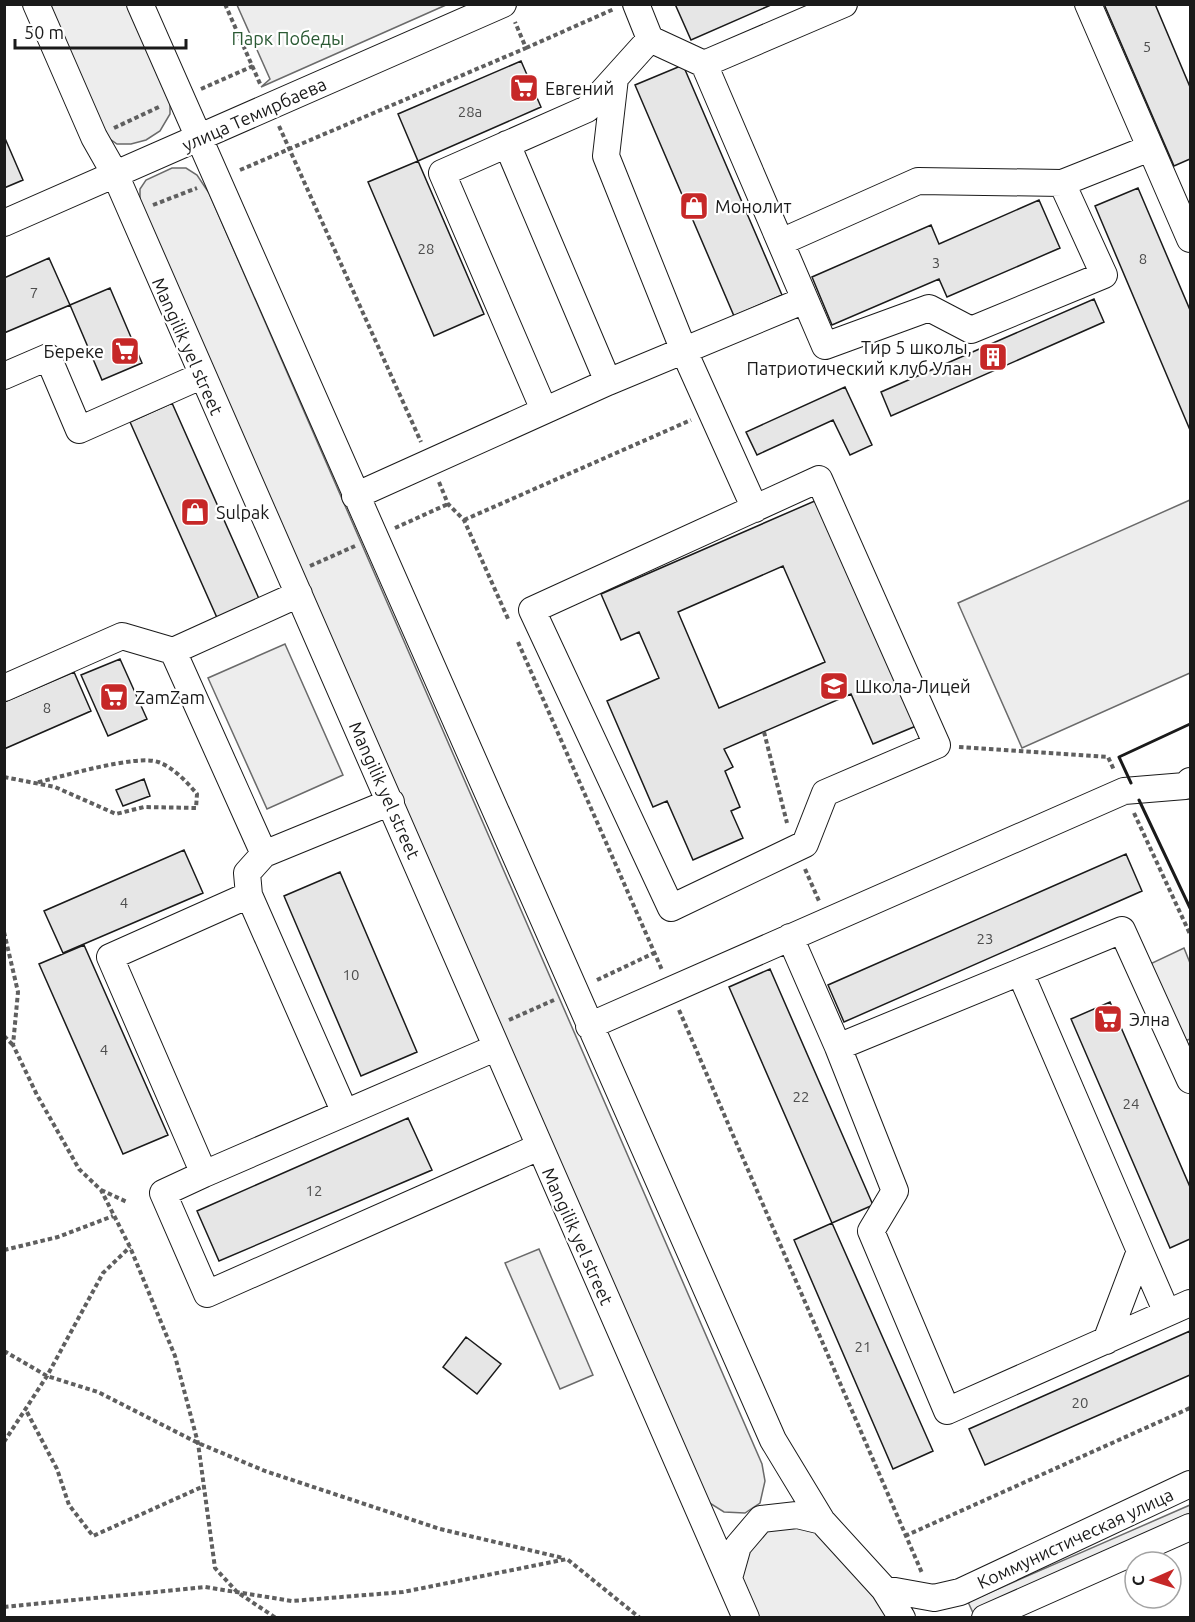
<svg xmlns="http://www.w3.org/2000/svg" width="1195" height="1622" font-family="Ubuntu,sans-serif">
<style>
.built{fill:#ededed;stroke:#6a6a6a;stroke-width:1.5}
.building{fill:#e6e6e6;stroke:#1a1a1a;stroke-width:1.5;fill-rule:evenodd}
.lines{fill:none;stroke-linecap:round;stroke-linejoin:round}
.minor-casing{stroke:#1a1a1a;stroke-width:28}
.path{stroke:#5f5f5f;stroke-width:4;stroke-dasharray:4.5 3;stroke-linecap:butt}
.minor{stroke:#fff;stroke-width:26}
.wall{stroke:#1a1a1a;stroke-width:3}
.labels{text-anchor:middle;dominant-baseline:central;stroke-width:4.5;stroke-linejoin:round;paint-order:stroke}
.number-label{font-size:15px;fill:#4d4d4d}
.park-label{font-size:18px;fill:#2b5a34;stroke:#fff}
.poi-label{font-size:18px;fill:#1a1a1a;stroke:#fff;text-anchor:start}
.street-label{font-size:18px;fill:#1a1a1a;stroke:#fff}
</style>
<rect width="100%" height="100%" fill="#fff"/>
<!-- built -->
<path class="built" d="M50,5H128L170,99V114L160,131L146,140L131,144H117L107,137Z
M237,5H446L261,87L270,79Z
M172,168H186L197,175L209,193L762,1464L765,1481L760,1503L745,1513L724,1512L708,1502L140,204V189L146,180Z
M1190,500V673L1022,748L958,603Z
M285,644L343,775L267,809L208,678Z
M1184,948L1190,963V1039L1185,1041L1150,964Z
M539,1249L593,1375L560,1389L505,1263Z
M1190,1505V1520L974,1615L968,1602Z
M779,1525L816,1530L891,1617H759L742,1577L744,1556L757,1536Z"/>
<!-- building -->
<path class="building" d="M675,4H773L691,40Z
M1104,4H1155L1190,87V159L1174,166Z
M521,61L541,107L418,161L398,114Z
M683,65L782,295L734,316L635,85Z
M4,136L23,180L4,188Z
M418,161L484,314L434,336L368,182Z
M1138,188L1190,310V430L1095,206Z
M1039,200L1060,248L947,297L939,279L832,325L812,277L931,225L939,244Z
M49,258L70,305L4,333V278Z
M110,288L142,363L102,380L70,305Z
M1094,299L1104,322L891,416L881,392Z
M845,387L872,445L850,455L833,420L757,455L746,432Z
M172,403L260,601L218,620L130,422Z
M817,500L916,726L873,744L851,694L724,749L733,767L725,771L740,807L731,811L743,838L693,860L667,801L653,807L607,701L659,678L639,632L621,640L601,594ZM783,566L825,662L719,708L678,612Z
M120,659L147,719L108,736L81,675Z
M74,672L91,711L4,749V702Z
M144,779L150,796L123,806L116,790Z
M184,850L203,893L63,953L44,911Z
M1126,854L1142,891L844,1022L828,985Z
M340,872L417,1052L361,1076L284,896Z
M84,945L168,1135L123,1154L39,964Z
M770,969L873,1205L832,1223L729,987Z
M1110,1002L1190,1187V1239L1170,1248L1071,1019Z
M408,1118L432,1170L219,1261L197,1211Z
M832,1223L933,1451L893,1469L794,1240Z
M1190,1331V1375L985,1465L969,1429Z
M466,1337L501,1364L477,1394L443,1367Z"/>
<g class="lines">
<!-- minor casing -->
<g class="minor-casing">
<path id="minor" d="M36,4L94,137L115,174L746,1618
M140,4L773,1440L822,1521
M636,4L650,39L704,64L825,346L929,308L971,330L1104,275L1062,183
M1088,4L1190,239
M704,64L844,4
M615,78L606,156L684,351L755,509
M507,144L608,382
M4,223L503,4
M781,242L918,181L1062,183L1150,148
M4,376L48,357L79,430L201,376
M544,410L442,173L587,109L650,39
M819,479L937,745L825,793L805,844L671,908L532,610Z
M355,496L608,382L805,300
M173,651L264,854
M4,688L122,636L173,651L299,594
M391,802L264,854L247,873L249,895L110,957L204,1174L486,1052
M249,895L345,1113
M790,937L838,1047L895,1191L871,1231L947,1411L1190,1303
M1020,972L1140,1251L1106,1341
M589,1026L1124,791L1185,786L1190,781
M838,1047L1122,930L1190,1080
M204,1174L163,1193L207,1294L530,1151
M1140,1251L1167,1313
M729,1578L738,1546L761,1519L797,1515L822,1521L884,1589L902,1618
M884,1589L934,1598L960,1592L1190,1484
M985,1618L1190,1527"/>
</g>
<!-- path -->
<path class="path" d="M225,4L261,86
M526,48L614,9
M201,89L253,66
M279,126L421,442
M114,128L161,106
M240,170L526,48L515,22
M153,205L197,188
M439,482L448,504L464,520L509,621
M464,520L691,420
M395,528L448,504
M310,566L355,546
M518,642L662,970
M764,732L787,823
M959,747L1108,757L1114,770
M4,777L55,787L116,814L144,807L196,808L197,794C187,782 173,767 158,762C137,754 60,777 35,783
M1134,813L1190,934
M805,869L819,901
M4,932L18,992L13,1045L37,1095L79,1169L101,1190L130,1247L175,1356L198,1443L215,1568L237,1592L276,1618
M597,980L654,953
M679,1010L922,1573
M509,1020L554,1000
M4,1036L13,1045
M101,1190L127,1202
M4,1250L58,1237L113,1216
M4,1351L47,1376L98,1392L198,1443L265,1471L440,1529L563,1558
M27,1412L57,1469L69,1505L93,1536L204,1486
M4,1442L47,1376L103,1273L130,1247
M905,1536L1190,1408
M4,1607L205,1587L292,1601L403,1592L567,1559L640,1618"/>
<!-- minor -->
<use href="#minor" class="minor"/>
<!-- wall -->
<path class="wall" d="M1131,783L1119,757L1190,724
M1139,800L1190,908"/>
</g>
<!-- icons -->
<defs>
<g id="supermarket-square" transform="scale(1.5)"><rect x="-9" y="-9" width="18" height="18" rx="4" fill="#c62828" stroke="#fff"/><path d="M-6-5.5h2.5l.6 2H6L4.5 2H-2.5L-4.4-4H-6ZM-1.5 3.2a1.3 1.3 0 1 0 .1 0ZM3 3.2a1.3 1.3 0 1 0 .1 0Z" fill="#fff"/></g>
<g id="shop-square" transform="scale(1.5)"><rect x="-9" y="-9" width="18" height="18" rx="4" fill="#c62828" stroke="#fff"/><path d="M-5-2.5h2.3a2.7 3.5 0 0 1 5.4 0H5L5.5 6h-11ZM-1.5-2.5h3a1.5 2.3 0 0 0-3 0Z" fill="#fff"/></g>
<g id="building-square" transform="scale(1.5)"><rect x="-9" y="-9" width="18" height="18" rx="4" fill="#c62828" stroke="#fff"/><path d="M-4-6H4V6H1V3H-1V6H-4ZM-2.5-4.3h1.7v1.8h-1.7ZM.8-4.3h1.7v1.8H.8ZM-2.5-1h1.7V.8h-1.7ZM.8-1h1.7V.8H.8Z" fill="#fff"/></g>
<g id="school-square" transform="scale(1.5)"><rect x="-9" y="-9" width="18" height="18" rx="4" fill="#c62828" stroke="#fff"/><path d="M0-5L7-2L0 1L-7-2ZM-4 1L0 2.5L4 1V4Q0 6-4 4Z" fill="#fff"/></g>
</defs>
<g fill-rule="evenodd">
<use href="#supermarket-square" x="524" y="88"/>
<use href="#shop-square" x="694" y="206"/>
<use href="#supermarket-square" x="125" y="351"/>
<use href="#building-square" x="993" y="357"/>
<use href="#shop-square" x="195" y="512"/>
<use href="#school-square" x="834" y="686"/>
<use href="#supermarket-square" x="114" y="697"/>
<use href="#supermarket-square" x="1108" y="1019"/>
</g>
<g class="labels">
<!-- number labels -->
<g class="number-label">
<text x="1147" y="46">5</text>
<text x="470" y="111">28а</text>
<text x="426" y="248">28</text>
<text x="1143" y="258">8</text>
<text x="936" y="262">3</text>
<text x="34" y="292">7</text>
<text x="47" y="707">8</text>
<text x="124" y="902">4</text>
<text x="985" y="938">23</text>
<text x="351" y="974">10</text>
<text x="104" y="1049">4</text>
<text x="801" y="1096">22</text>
<text x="1131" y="1103">24</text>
<text x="314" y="1190">12</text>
<text x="863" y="1346">21</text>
<text x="1080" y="1402">20</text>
</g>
<!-- park labels -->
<g class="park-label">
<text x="288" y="38">Парк Победы</text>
</g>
<!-- poi labels -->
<g class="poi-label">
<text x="545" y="88">Евгений</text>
<text x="715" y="206">Монолит</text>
<text x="972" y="347" text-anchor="end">Тир 5 школы,<tspan x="972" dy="21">Патриотический клуб Улан</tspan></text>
<text x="104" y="351" text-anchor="end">Береке</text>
<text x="216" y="512">Sulpak</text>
<text x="855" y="686">Школа-Лицей</text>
<text x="135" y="697">ZamZam</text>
<text x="1129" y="1019">Элна</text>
</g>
<!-- street labels -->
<g class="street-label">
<text transform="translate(254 114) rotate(-24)">улица Темирбаева</text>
<text transform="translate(188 346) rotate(66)">Mangilik yel street</text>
<text transform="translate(385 790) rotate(66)">Mangilik yel street</text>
<text transform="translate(578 1236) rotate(66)">Mangilik yel street</text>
<text transform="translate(1075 1538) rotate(-25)">Коммунистическая улица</text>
</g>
</g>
<!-- border -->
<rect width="1195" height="1622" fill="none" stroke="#1a1a1a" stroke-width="12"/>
<!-- north arrow -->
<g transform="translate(1153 1580) rotate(267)"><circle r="28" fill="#ffffff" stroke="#a3a3a3" stroke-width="1.5"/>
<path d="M0-4.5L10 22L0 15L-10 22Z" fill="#c62828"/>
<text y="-9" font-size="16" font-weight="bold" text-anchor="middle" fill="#1a1a1a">С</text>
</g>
<!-- scale -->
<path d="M15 39v9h171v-9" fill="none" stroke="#1a1a1a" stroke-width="3"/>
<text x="24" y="39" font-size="18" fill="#1a1a1a" stroke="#ffffff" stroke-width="4.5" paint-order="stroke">50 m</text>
</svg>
